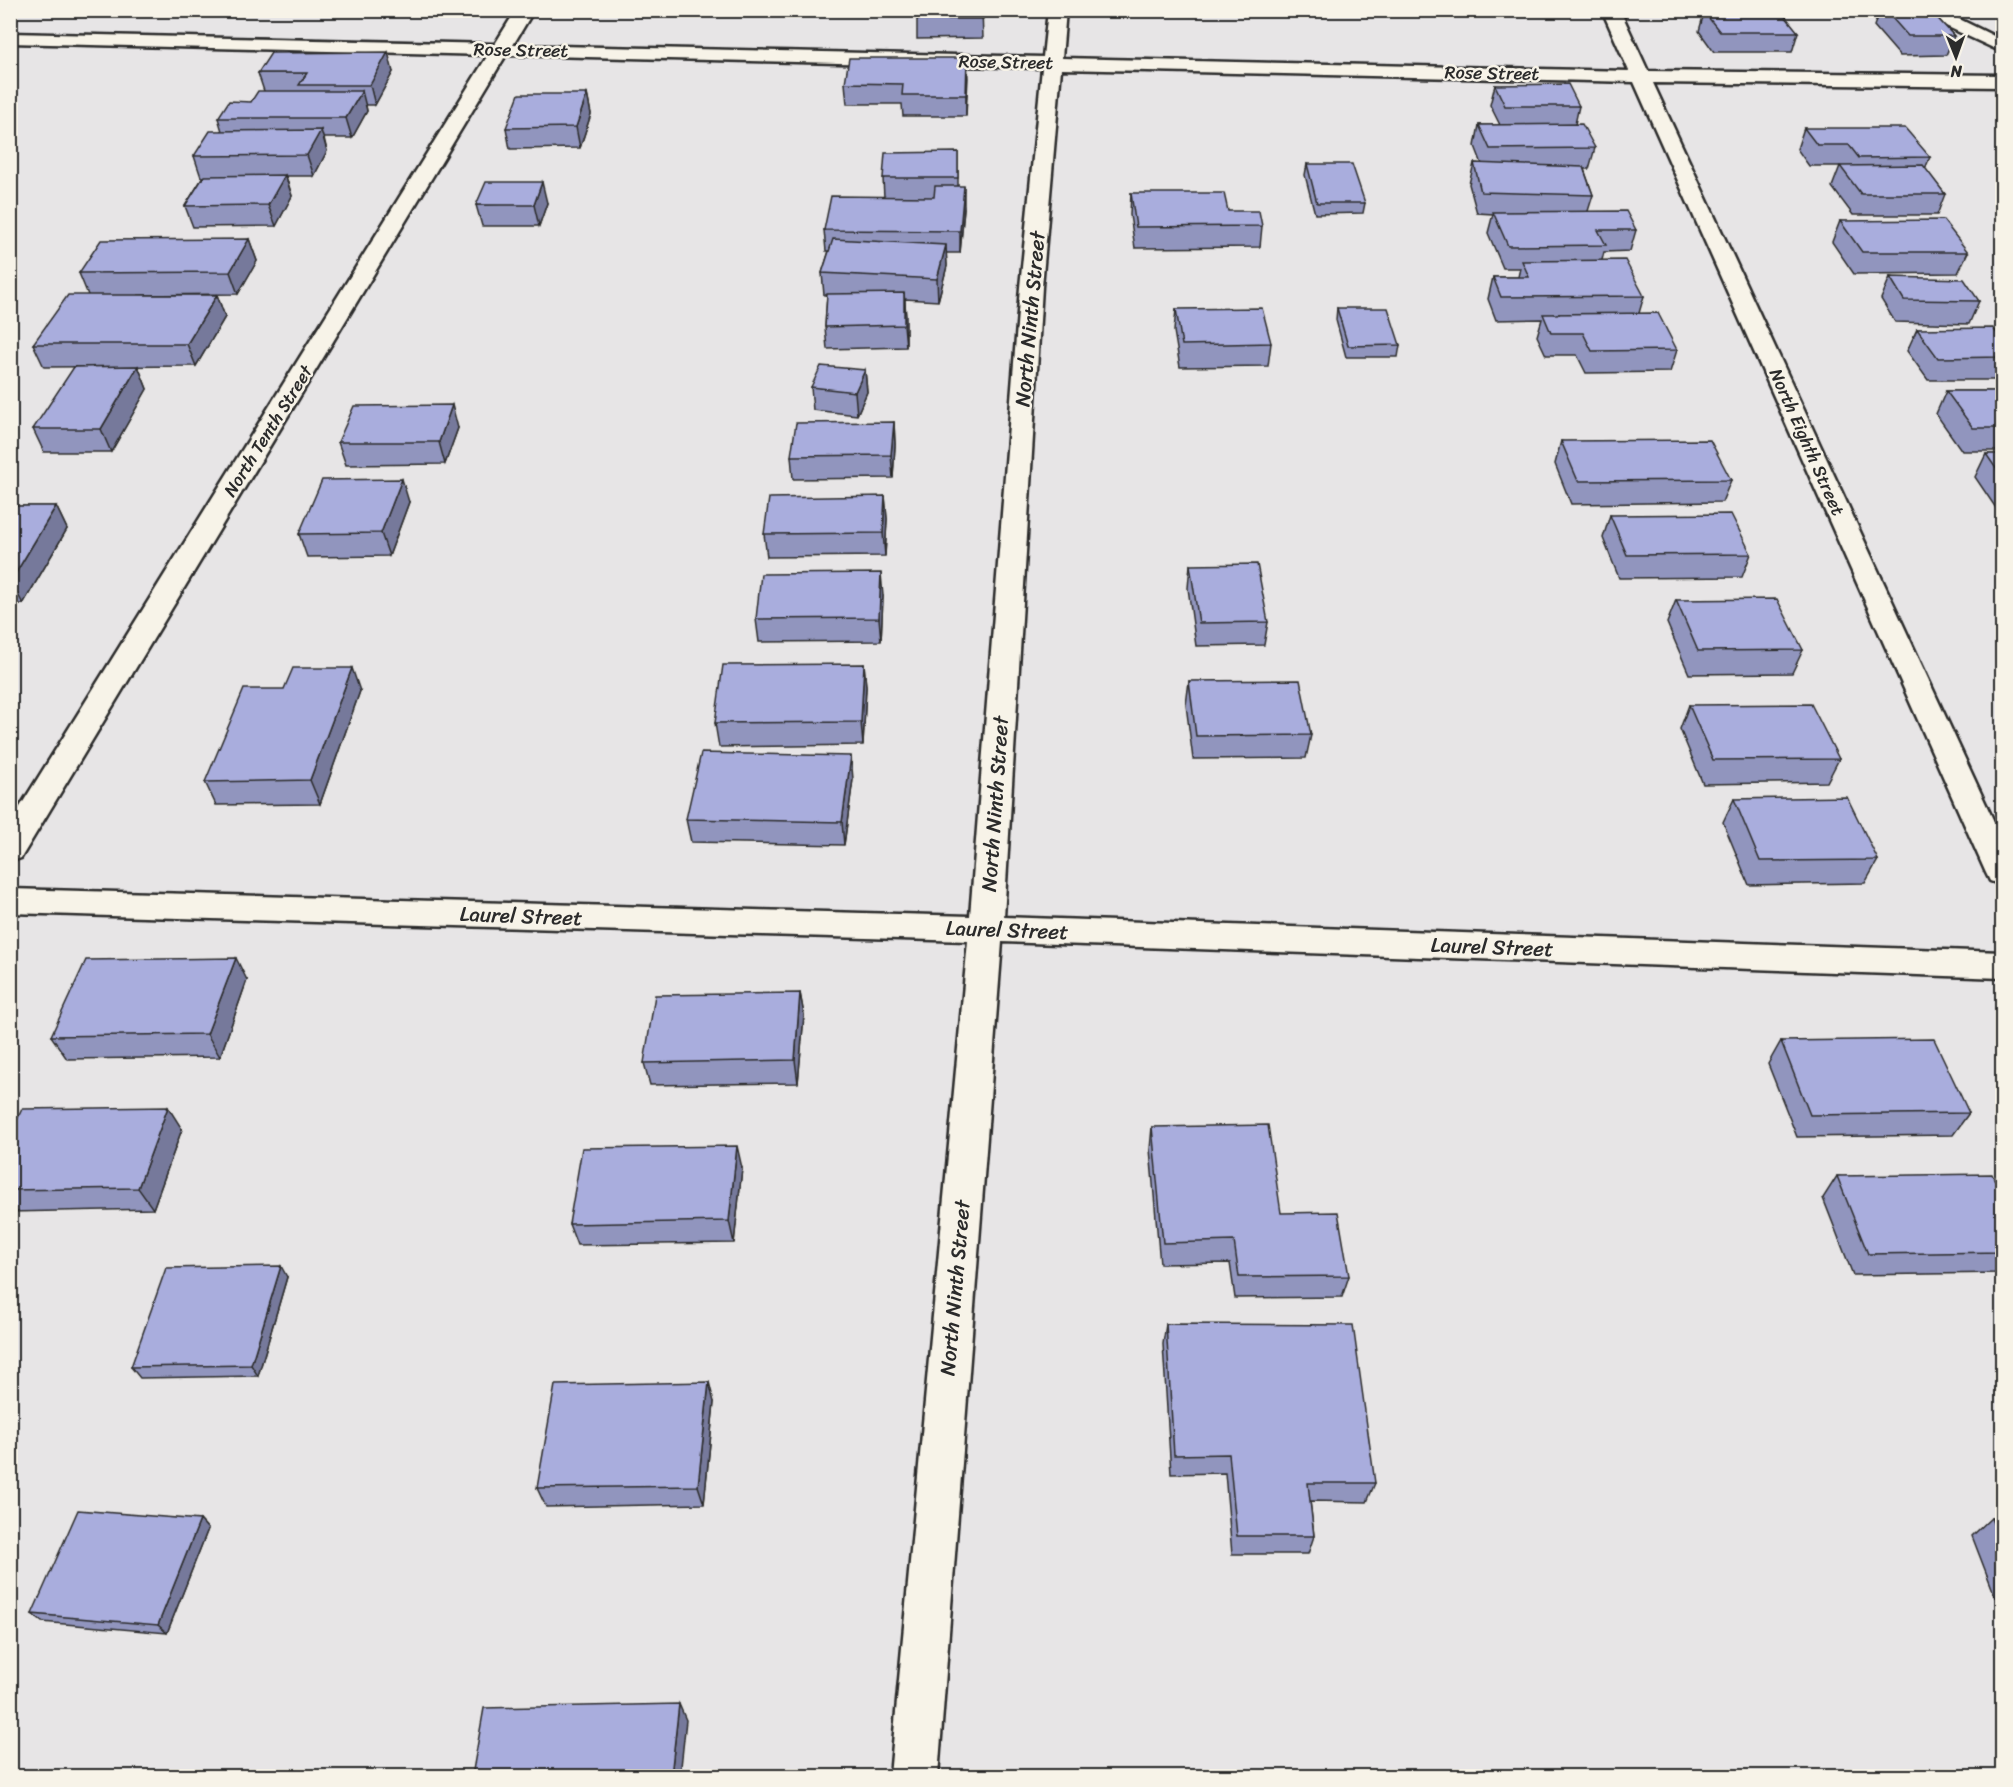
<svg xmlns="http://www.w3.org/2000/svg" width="2013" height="1787" font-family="Sriracha,sans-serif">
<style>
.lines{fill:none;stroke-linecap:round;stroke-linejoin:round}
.street-casing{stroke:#2b2b2b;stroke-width:5}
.street{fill:#f7f3e8;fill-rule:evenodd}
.wall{fill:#9195be;stroke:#2b2b2b;stroke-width:1.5}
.shaded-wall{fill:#76799b;stroke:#2b2b2b;stroke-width:1.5}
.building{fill:#a9addd;stroke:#2b2b2b;stroke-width:1.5}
.labels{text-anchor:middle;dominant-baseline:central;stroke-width:5;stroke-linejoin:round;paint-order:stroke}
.far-street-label{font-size:18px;fill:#2b2b2b;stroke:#f7f3e8}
.street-label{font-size:21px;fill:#2b2b2b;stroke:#f7f3e8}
</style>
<rect width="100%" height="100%" fill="#e7e5e6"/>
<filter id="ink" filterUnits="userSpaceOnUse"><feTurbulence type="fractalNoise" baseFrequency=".0167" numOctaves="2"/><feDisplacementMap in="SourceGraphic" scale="12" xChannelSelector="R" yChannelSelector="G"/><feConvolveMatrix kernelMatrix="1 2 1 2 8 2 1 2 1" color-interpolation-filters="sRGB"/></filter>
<g filter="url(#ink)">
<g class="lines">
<!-- street casing -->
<g class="street-casing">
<path id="street" d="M516,10H534L513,45L1043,57L1048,10H1066L1062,58L1629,71L1602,10H1620L1648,71L2002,75V87L1653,83L2002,839V885L1990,881L1986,873L1634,82L1061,69L1042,287L1004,917L2002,952V978L1002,942L938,1776H890L968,941L10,913V889L970,916L1020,287L1042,68L506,55L21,858L10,862V823L488,55L10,43V33L495,44Z
M1918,10H1941L2002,40V52L1920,14Z"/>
</g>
<!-- street -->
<use href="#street" class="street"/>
</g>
<!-- wall -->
<path class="wall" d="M10,10H87L85,12L10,13Z
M982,10L983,38L917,39V19Z
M1691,10H1768L1798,32L1792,52H1714L1699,31L1704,13H1692Z
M1880,10H1930L1954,36L1946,55L1900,56L1874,26Z
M967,58L966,116H903L902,104H847L845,83Z
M393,72L375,105H366L367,111L352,138H324L327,151L314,176H286L292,196L276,226L193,227L185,206L203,177H201L194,156L222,131L218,118L251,102L264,91L258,73Z
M1495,85L1579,106L1575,124L1595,148L1589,169H1584L1593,195L1588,211L1636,230L1630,251L1604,252L1602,260L1644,296L1639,313L1677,350L1670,372L1586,373L1577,355H1546L1537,336L1542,319L1496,320L1488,299L1493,277H1518L1520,268H1503L1488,233L1493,214L1477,213L1469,184L1474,163L1482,164L1475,146L1479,125H1500L1490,105Z
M587,94L591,114L580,148L510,149L506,128Z
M1804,128L1930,157L1925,169L1945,194L1937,215H1853L1832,187L1840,166H1809L1797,149Z
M958,152V186L964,208L960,253H946L947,266L938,301L905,299L906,347L827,349L825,327L827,295H824L822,273L829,251H826L824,230L884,197L883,178Z
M1307,164L1365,203L1363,213L1315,214L1305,175Z
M1131,193L1228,211L1262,226L1260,247L1135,248L1130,215Z
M547,203L539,226H482L476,205Z
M1840,221L1968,252L1958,273L1854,274L1832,242Z
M249,239L257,261L238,294L138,295H217L225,317L196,366L44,367L33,344L88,295L79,273Z
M1890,277L1979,301L1969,324L1895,322L1881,299Z
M1337,308L1400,345L1398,357H1346L1336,320Z
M1176,309L1271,343L1268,366L1180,367L1174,331Z
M1917,329L2002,340V380H1928L1907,351Z
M138,366L147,389L111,452H44L33,429Z
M865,370L867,392L857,415L813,410L811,387Z
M1946,391H2002V451H1962L1936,414Z
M894,422L895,445L893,478L793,479L791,456Z
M458,428L445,464L346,465L338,442Z
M1561,441L1731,480L1722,502L1571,504L1555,464Z
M1986,454H2002V517L1975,477Z
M885,496L887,519L885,556L767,557L764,534Z
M409,502L389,556L307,557L299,534Z
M10,506H56L67,529L23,604H10Z
M1610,515L1751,554L1742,577L1619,578L1603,538Z
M1190,565L1268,622L1264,645L1196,646L1188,588Z
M883,596L881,641L759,642L756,619Z
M1676,600L1803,650L1792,673L1689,674L1667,623Z
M864,664L866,687L863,745L719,747L715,723Z
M1189,681L1311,735L1306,758L1193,759L1186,705Z
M360,691L320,804L216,805L205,782Z
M1689,705L1839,759L1827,782L1703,784L1680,729Z
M853,779L844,845L691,842L686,819Z
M1734,799L1878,860L1865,883L1749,885L1723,822Z
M247,980L220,1057L67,1059L51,1036Z
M800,993L804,1015L798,1083L650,1085L644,1063Z
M1781,1041L1969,1113L1953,1135L1797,1137L1768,1064Z
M1152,1127L1281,1213L1349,1276L1342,1297L1235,1298L1230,1263L1160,1264L1150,1149Z
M182,1129L153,1209L10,1212V1135Z
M742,1168L734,1243L577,1245L569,1224Z
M1837,1176L2002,1196V1273L1853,1275L1823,1198Z
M287,1277L258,1376L140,1378L131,1367Z
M1166,1324L1375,1483L1367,1502L1310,1501L1314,1536L1308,1554H1232L1225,1473L1171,1474L1163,1344Z
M714,1402L704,1504L546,1507L537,1488Z
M1991,1518H2002V1614L1972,1536Z
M200,1520L208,1529L167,1633L42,1622L32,1614Z"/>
<!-- shaded-wall -->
<path class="shaded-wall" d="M10,50L16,64L10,71Z
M388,52L393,72L375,105L370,85Z
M967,58L968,78L966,116V95Z
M362,91L367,111L352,138L346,118Z
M587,94L591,114L580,148L576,127Z
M321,130L327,151L314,176L307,155Z
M285,175L292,196L276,226L268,205Z
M542,182L547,203L539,226L534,205Z
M964,186V208L960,253V231Z
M249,239L257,261L238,294L230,272Z
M946,245L947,266L938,301L937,279Z
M904,293L906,315V347L904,325Z
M217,295L225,317L196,366L187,344Z
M138,366L147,389L111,452L101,429Z
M865,370L867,392L857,415L855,392Z
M452,405L458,428L445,464L439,442Z
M894,422L895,445L893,478L891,455Z
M402,479L409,502L389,556L381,533Z
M885,496L887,519L885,556L883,533Z
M56,506L67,529L23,604L11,581Z
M881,573L883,596L881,641L879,618Z
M864,664L866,687L863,745L861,722Z
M352,668L360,691L320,804L310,780Z
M851,756L853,779L844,845L842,822Z
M236,958L247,980L220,1057L207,1034Z
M800,993L804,1015L798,1083L795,1060Z
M168,1107L182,1129L153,1209L138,1188Z
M737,1146L742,1168L734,1243L729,1221Z
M281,1266L287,1277L258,1376L251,1365Z
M709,1382L714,1402L704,1504L698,1486Z
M200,1520L208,1529L167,1633L158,1625Z
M679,1704L686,1720L680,1776H671Z"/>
<!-- building -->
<path class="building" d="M917,10H982L983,19H917Z
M1885,10H1930L1954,36H1908Z
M1781,11L1798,32H1720L1704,12Z
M388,52L370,85H299L307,73H258L271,53Z
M849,58H967L966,95H902L903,84L845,83Z
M1568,84L1579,106H1505L1495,85Z
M258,91H362L346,118H218L229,101L251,102Z
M519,94H587L576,127L506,128Z
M1582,124L1595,148L1490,149L1479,125Z
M1804,128H1905L1930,157L1859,158L1849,145H1817Z
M321,130L307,155L194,156L210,131Z
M958,152V178H883L885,153Z
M1474,163L1583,167L1593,195L1481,192Z
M1307,164H1352L1365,203H1317Z
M1923,165L1945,194H1861L1840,166Z
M285,175L268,205L185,206L204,176Z
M486,182H542L534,205H476Z
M935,186H964L960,231L824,230L831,196L934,197Z
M1131,193H1224L1228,211H1259L1262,226L1136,227Z
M1626,211L1636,230H1598L1606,245L1508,246L1493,212Z
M1943,220L1968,252H1862L1840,221Z
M249,239L230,272L79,273L101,240Z
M833,239L946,245L937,279L822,273Z
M1625,260L1644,296L1501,297L1493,277H1529L1522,261Z
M1890,277L1964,279L1979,301L1904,300Z
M904,293V325L825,327L827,294Z
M68,295H217L187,344H33Z
M1262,308L1271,343L1182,345L1176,309Z
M1337,308H1388L1400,345L1348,346Z
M1658,313L1677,350L1592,351L1583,333H1551L1543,314Z
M1993,328L2002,340V357L1938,358L1917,329Z
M138,366L101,429H33L74,367Z
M821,366L865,370L855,392L811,387Z
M1946,391H2002V428H1973Z
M452,405L439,442H338L354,406Z
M894,422L891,455L791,456L796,423Z
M1710,440L1731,480L1578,481L1561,441Z
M1986,454H2002V477Z
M402,479L381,533L299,534L322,480Z
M885,496L883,533L764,534L769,498Z
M10,506H56L11,581H10Z
M1731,514L1751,554L1627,555L1610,515Z
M1257,564L1268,622L1199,623L1190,565Z
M881,573L879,618L756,619L761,574Z
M1777,599L1803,650L1698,651L1676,600Z
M864,664L861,722L715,723L723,665Z
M293,668H352L310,780L205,782L244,689H284Z
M1300,680L1311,735L1196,736L1189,681Z
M1811,704L1839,759L1713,760L1689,705Z
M701,753L851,756L842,822L686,819Z
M1847,797L1878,860L1760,861L1734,799Z
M236,958L207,1034L51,1036L86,960Z
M800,993L795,1060L644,1063L655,995Z
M1934,1039L1969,1113L1810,1115L1781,1041Z
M168,1107L138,1188L10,1190V1135L22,1109Z
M1268,1125L1281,1213L1338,1212L1349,1276L1239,1277L1234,1241L1163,1243L1152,1127Z
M737,1146L729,1221L569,1224L582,1148Z
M1992,1174L2002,1196V1252L1868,1254L1837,1176Z
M281,1266L251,1365L131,1367L166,1268Z
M1166,1324L1353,1325L1375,1483H1308L1314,1536H1237L1229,1454L1174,1455Z
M709,1382L698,1486L537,1488L555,1385Z
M78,1510L200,1520L158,1625L32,1614Z
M1991,1518H2002V1546Z
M679,1704L671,1776H472L484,1708Z"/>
</g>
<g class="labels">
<!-- far-street labels -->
<g class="far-street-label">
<text transform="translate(521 50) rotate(1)">Rose Street</text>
<text transform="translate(1006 62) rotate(1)">Rose Street</text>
<text transform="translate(1492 73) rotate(1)">Rose Street</text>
<text transform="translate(268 431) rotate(-58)">North Tenth Street</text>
<text transform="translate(1807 442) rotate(66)">North Eighth Street</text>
</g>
<!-- street labels -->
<g class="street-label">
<text transform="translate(1030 319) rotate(-85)">North Ninth Street</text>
<text transform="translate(995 804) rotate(-86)">North Ninth Street</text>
<text transform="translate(521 916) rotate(2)">Laurel Street</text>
<text transform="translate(1007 930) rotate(2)">Laurel Street</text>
<text transform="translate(1492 947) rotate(2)">Laurel Street</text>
<text transform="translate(955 1288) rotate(-85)">North Ninth Street</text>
</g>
</g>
<!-- margin -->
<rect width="2013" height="1787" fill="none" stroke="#f7f3e8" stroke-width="36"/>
<rect x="18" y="18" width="1977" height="1751" fill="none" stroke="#2b2b2b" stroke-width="2" filter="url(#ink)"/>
<!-- north arrow -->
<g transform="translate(1956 57) rotate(179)" stroke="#f7f3e8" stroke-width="4.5" paint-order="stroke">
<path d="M0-4.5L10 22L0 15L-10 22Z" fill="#2b2b2b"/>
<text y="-9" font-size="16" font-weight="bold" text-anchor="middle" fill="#2b2b2b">N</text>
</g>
</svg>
